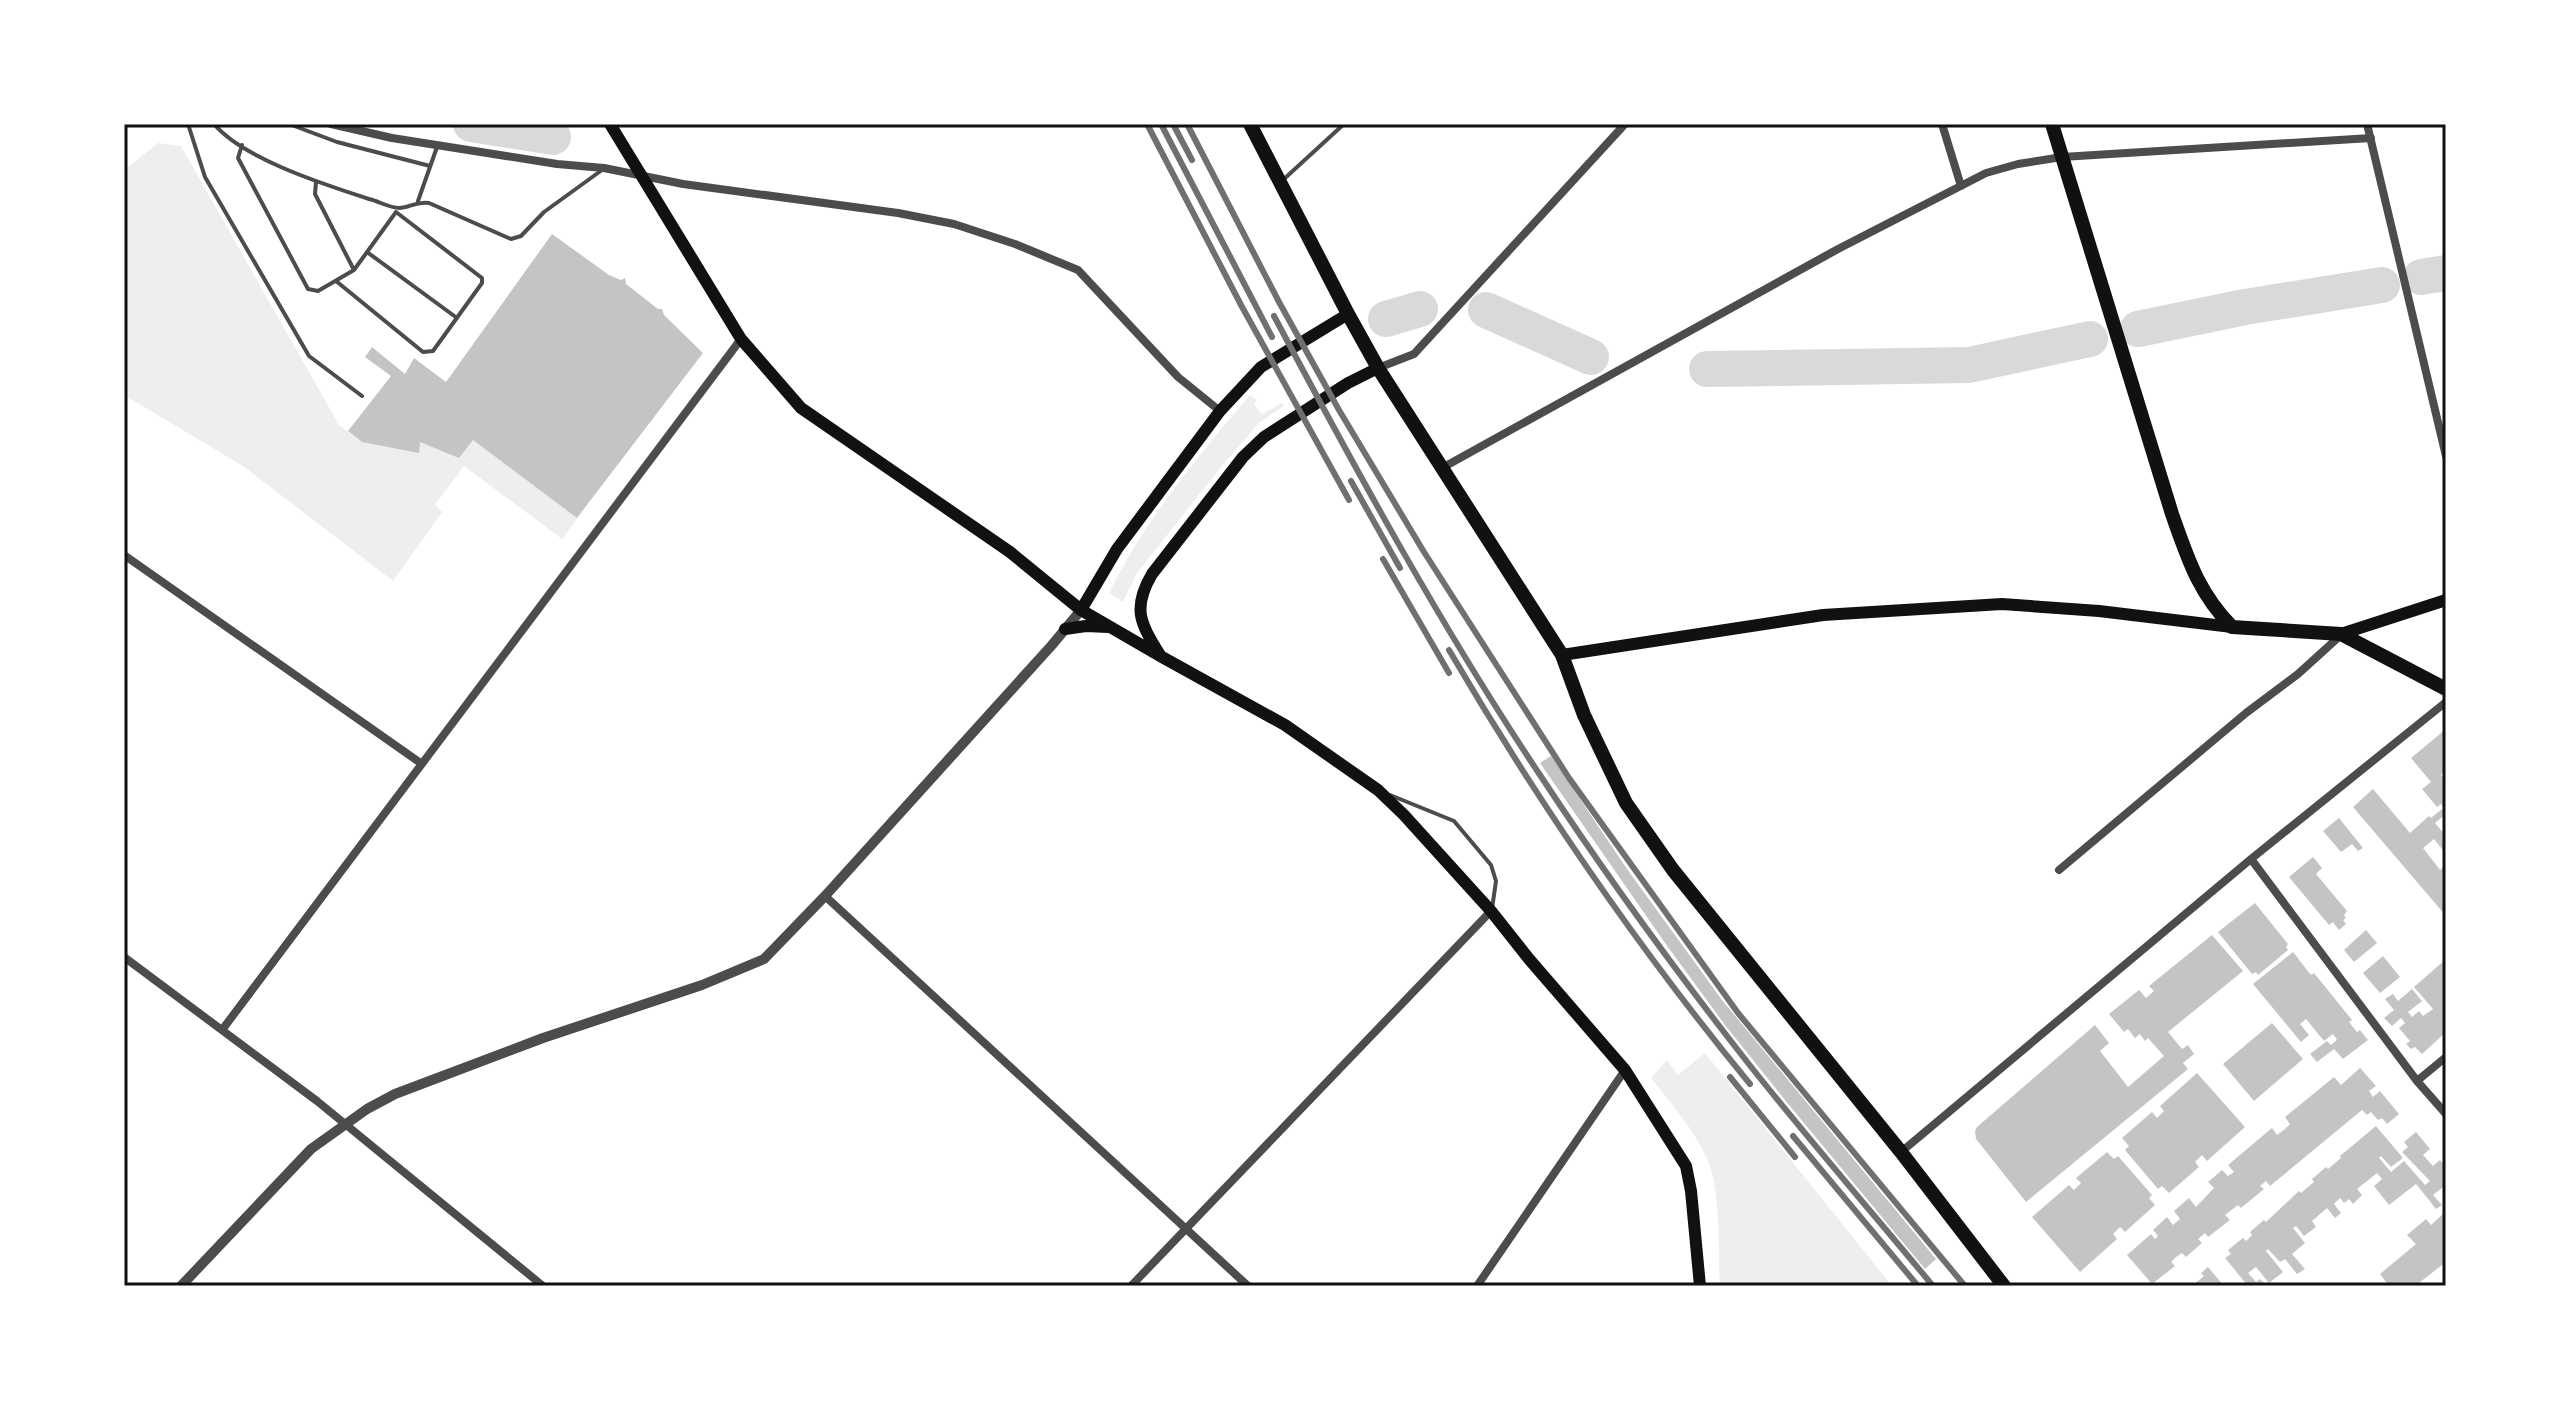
<svg xmlns="http://www.w3.org/2000/svg" width="2570" height="1410" font-family="'PT Sans',sans-serif">
<style>
.green{fill:#eee}
.lines{fill:none;stroke-linecap:round;stroke-linejoin:round}
.river{stroke:#d9d9d9;stroke-width:36}
.building{fill:#c4c4c4}
.service{stroke:#4c4c4c;stroke-width:4}
.minor{stroke:#4c4c4c;stroke-width:8}
.tertiary{stroke:#4c4c4c;stroke-width:10}
.secondary{stroke:#111;stroke-width:12}
.primary{stroke:#111;stroke-width:14}
.rail{stroke:#707070;stroke-width:6}
.neatline{fill:none;stroke:#111;stroke-width:3}
</style>
<rect width="100%" height="100%" fill="#fff"/>
<!-- green -->
<path class="green" d="M158,143L181,146L339,425L362,442L419,452L420,442L473,440L577,518L562,539L464,466L435,505L442,512L393,581L243,466L124,395V170Z
M1250,395L1257,400L1254,405L1262,414L1282,403L1284,406L1260,422L1221,467L1137,573L1123,602L1109,593C1145,520 1198,456 1250,395Z
M1705,1053L1892,1286H1720C1718,1252 1721,1192 1708,1161C1695,1130 1671,1104 1651,1078L1667,1060L1678,1075Z"/>
<g class="lines">
<!-- river -->
<path class="river" d="M471,124L553,137
M2421,277L2446,273
M1486,310L1591,357
M1386,319L1420,309
M2138,329L2245,307L2382,285
M1707,369L1969,365L2090,339"/>
</g>
<!-- building -->
<path class="building" d="M552,234L609,275L621,280L625,278L626,284L658,309H662L664,315L703,353L577,518L473,440L459,458L420,442L419,453L362,442L348,431L391,376L365,357L372,347L405,374L414,358L446,382Z
M2446,729V770L2441,775L2446,782V806L2443,808L2441,804L2437,807L2422,789L2431,782L2411,758Z
M1551,756L1627,869L1722,1000L1936,1259L1925,1269L1789,1105L1725,1025L1665,943L1540,763Z
M2373,789L2410,833L2429,816L2431,818L2442,809L2446,814L2435,823L2446,836V854L2434,839L2423,848L2440,870L2446,865V916L2353,807Z
M2339,818L2363,848L2358,851L2352,844L2341,852L2323,831Z
M2313,857L2322,868L2316,874L2347,911L2344,915L2346,918L2343,920L2346,924L2339,930L2333,922L2329,925L2289,877Z
M2255,903L2288,944L2286,947L2288,950L2258,975L2256,972L2252,974L2218,932Z
M2366,930L2377,943L2354,962L2344,950Z
M2212,935L2243,971L2168,1032L2182,1049L2188,1045L2194,1054L2183,1063L2188,1069L2026,1202L1976,1139L1975,1131L1977,1127L2095,1025L2109,1043L2100,1051L2128,1087L2164,1056L2148,1038L2145,1041L2140,1034L2135,1038L2128,1029L2124,1032L2109,1014L2139,990L2146,998L2154,991L2149,986Z
M2293,952L2311,975L2314,973L2352,1020L2349,1022L2357,1032L2360,1030L2368,1040L2343,1059L2334,1049L2317,1062L2310,1054L2327,1041L2331,1045L2337,1040L2333,1034L2324,1041L2306,1019L2300,1024L2309,1035L2301,1042L2253,984Z
M2383,956L2400,977L2380,993L2363,973Z
M2446,959V980L2444,982L2446,990L2442,993L2446,998L2444,1002L2446,1005V1032L2422,1054L2415,1047L2411,1049L2406,1044L2410,1041L2399,1028L2405,1023L2401,1018L2392,1026L2384,1018L2394,1010L2385,999L2393,994L2398,1001L2412,989L2422,1001L2408,1012L2412,1017L2419,1011L2423,1016L2433,1009L2414,987Z
M2272,1023L2303,1059L2254,1101L2223,1064Z
M2360,1068L2376,1086L2369,1091L2373,1097L2380,1091L2399,1114L2387,1124L2382,1118L2378,1120L2371,1112L2367,1115L2362,1110L2270,1186L2266,1181L2260,1186L2264,1189L2241,1208L2238,1205L2225,1215L2230,1220L2208,1237L2205,1233L2198,1239L2202,1243L2186,1257L2182,1253L2176,1257L2171,1262L2175,1266L2152,1284L2127,1255L2151,1234L2155,1239L2158,1236L2153,1230L2167,1217L2173,1225L2180,1219L2174,1211L2189,1198L2196,1207L2214,1188L2208,1182L2222,1170L2228,1176L2234,1172L2228,1165L2272,1128L2277,1135L2285,1129L2290,1124L2285,1117L2334,1077L2341,1085Z
M2197,1073L2245,1127L2207,1161L2202,1155L2195,1162L2199,1167L2169,1193L2162,1186L2158,1189L2125,1150L2129,1146L2122,1138L2152,1112L2157,1118L2164,1111L2160,1106Z
M2376,1126L2403,1158L2391,1167L2381,1156L2379,1158L2391,1172L2404,1161L2425,1185L2430,1181L2402,1152L2408,1147L2404,1142L2416,1132L2430,1149L2423,1155L2433,1166L2440,1160L2446,1167V1185L2433,1195L2442,1205L2436,1209L2416,1184L2389,1205L2374,1186L2382,1179L2377,1173L2357,1189L2362,1195L2353,1204L2349,1199L2344,1203L2340,1198L2334,1204L2341,1213L2335,1218L2327,1208L2312,1221L2316,1227L2304,1236L2296,1226L2293,1228L2305,1243L2292,1254L2305,1269L2297,1274L2285,1259L2280,1262L2268,1249L2266,1251L2283,1272L2269,1283L2256,1267L2248,1273L2256,1282L2260,1279L2267,1286H2248L2225,1258L2231,1254L2228,1250L2243,1238L2246,1241L2252,1235L2250,1232L2264,1220L2266,1222L2299,1191L2301,1193L2314,1182L2312,1179L2326,1167L2328,1169L2341,1158L2340,1156Z
M2107,1152L2114,1159L2118,1156L2152,1195L2149,1198L2155,1205L2125,1232L2120,1227L2113,1234L2117,1239L2080,1272L2032,1217L2069,1185L2074,1190L2081,1183L2076,1178Z
M2446,1211V1262L2415,1286H2389L2380,1274L2416,1244L2407,1235L2426,1219L2431,1225Z
M2208,1267L2224,1286H2192L2204,1276L2201,1273Z"/>
<g class="lines">
<!-- service -->
<path class="service" d="M188,124L205,177L309,356L362,396
M214,124C243,159 326,185 369,199C378,201 390,208 399,208C410,208 415,201 429,203L511,239L521,236L544,212L602,170
M289,124L337,142L430,166
M242,145L238,158L308,289L318,291L354,270L396,212
M1284,179L1344,124
M316,182L315,194L354,270
M418,201L437,147
M367,252L457,318
M336,281L423,352L433,351L482,283V278L396,212
M1390,795L1454,821L1491,865L1496,881L1492,909"/>
<!-- minor -->
<path class="minor" d="M331,124L392,138L557,164L604,168L683,184L898,213L954,224L1015,244L1078,270L1178,377L1220,411
M1942,124L1961,186
M2367,124L2446,456
M1378,368L1414,354L1625,124
M1442,468L1838,249L1986,173L2018,164L2062,157L2371,138
M124,555L422,764
M2251,859L2417,1081L2446,1114
M2059,870L2246,713L2298,674L2341,635
M825,896L1248,1286
M124,957L317,1101L543,1286
M222,1030L741,339
M2417,1081L2446,1057
M1901,1152L2251,859L2446,702
M1131,1286L1491,911
M1477,1286L1625,1070"/>
<!-- tertiary -->
<path class="tertiary" d="M181,1286L311,1149L367,1109L395,1094L543,1038L702,985L764,959L825,896L1052,645L1081,610"/>
<!-- secondary -->
<path class="secondary" d="M610,124L741,339L801,408L1010,552L1081,610L1162,657L1285,725L1378,790L1404,815L1491,911L1529,959L1625,1070L1686,1166L1691,1191L1700,1286
M1081,610L1117,549L1220,411L1261,367L1348,314
M1065,629L1086,626L1108,627
M2341,634L2446,600
M1160,655C1140,623 1132,608 1152,574L1243,457L1264,437L1348,383L1378,368
M1562,655L1823,615L2002,604L2099,611L2232,627"/>
<!-- primary -->
<path class="primary" d="M1250,124L1348,314L1378,368L1562,655L1584,715L1626,803L1673,870L1901,1152L2004,1286
M2052,124L2172,514C2188,559 2198,592 2232,627L2341,634L2446,689"/>
<!-- rail -->
<path class="rail" d="M1147,124L1241,305L1349,500
M1161,124L1272,337
M1173,124L1192,160
M1187,124L1279,302L1339,410L1424,552L1569,778L1738,1013L1965,1286
M1274,316C1357,472 1442,628 1540,775C1605,874 1675,970 1748,1063C1808,1139 1872,1212 1933,1286
M1351,481L1400,568
M1383,559L1449,673
M1449,650C1538,802 1638,948 1750,1084
M1730,1077L1795,1157
M1793,1136L1918,1286"/>
</g>
<!-- border -->
<rect width="2570" height="1410" fill="none" stroke="#ffffff" stroke-width="252"/>
<rect x="126" y="126" width="2318" height="1158" class="neatline"/>
</svg>
